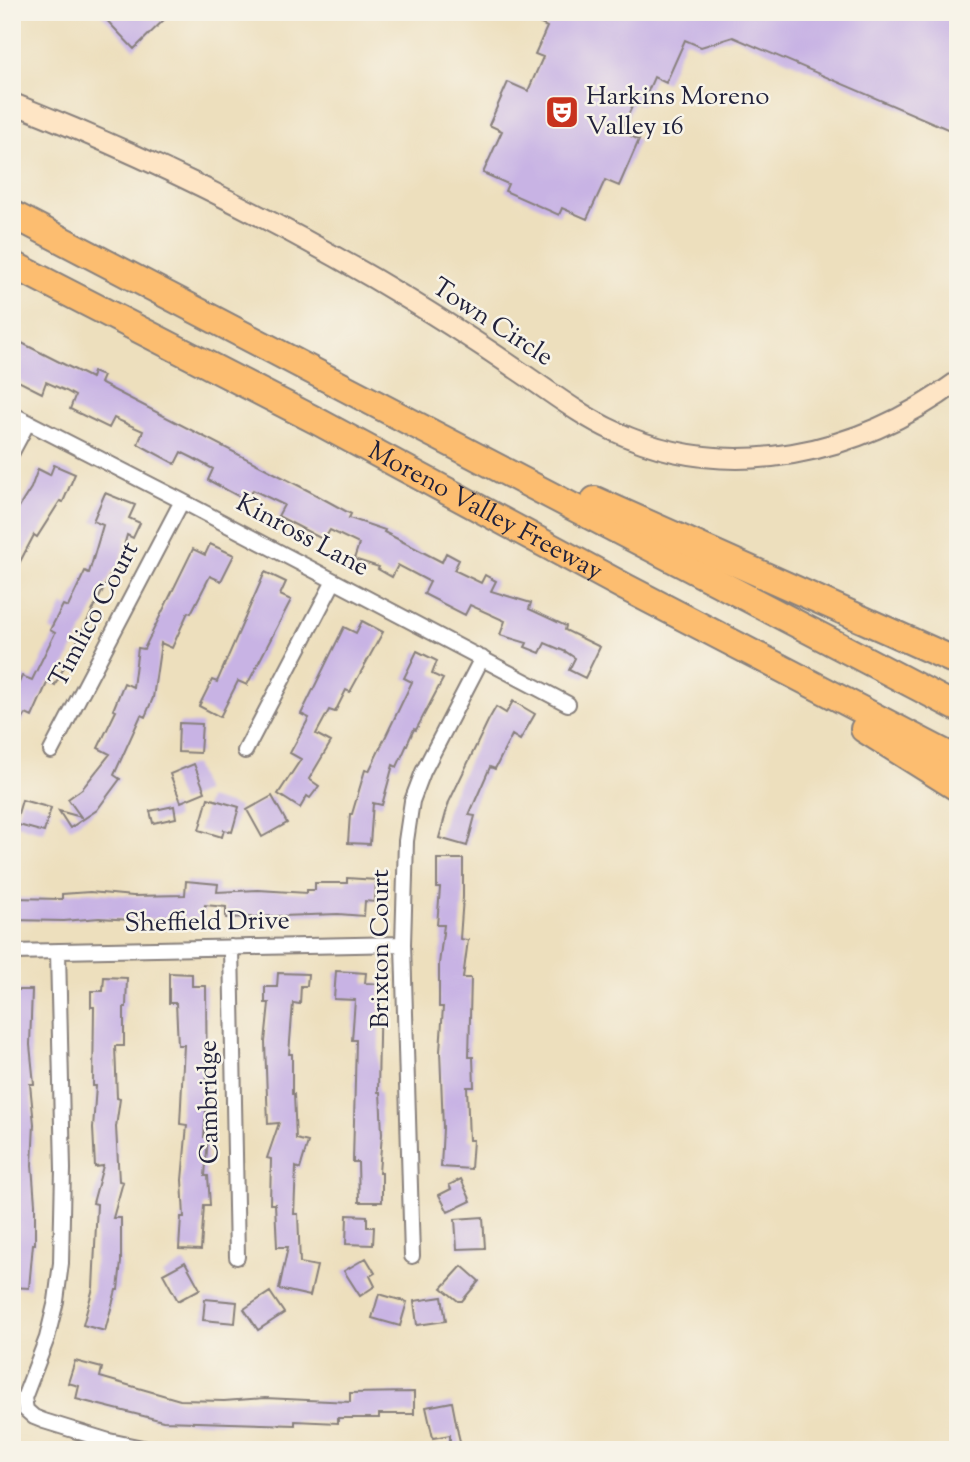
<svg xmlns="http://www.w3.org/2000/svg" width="970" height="1462" font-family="'Sorts Mill Goudy',serif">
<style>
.building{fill:#c8b3e4}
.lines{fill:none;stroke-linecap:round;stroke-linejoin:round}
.street-casing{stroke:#88807c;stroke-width:18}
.secondary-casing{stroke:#88807c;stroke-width:23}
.highway-casing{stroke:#88807c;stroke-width:30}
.street{stroke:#fff;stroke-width:14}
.secondary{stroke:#fee5c5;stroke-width:19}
.highway{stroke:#fcbd6f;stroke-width:26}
.labels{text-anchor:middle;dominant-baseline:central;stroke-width:5;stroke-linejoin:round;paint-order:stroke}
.poi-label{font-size:26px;fill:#22223b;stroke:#f7f3e8;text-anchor:start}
.street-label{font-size:26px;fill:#22223b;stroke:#f7f3e8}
</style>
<rect width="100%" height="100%" fill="#f7f3e8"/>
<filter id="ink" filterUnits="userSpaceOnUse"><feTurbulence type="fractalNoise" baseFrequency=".0143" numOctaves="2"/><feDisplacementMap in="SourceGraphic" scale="14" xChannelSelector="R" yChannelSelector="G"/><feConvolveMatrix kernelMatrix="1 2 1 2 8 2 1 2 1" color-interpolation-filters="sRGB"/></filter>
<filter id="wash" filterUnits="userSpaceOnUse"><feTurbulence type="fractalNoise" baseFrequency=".00686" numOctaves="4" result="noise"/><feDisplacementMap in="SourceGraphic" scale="28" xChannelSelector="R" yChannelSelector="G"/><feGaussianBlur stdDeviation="1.57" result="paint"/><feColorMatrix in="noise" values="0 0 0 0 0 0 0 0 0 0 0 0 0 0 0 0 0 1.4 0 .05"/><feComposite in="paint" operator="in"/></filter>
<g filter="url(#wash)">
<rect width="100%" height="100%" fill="#eddfbd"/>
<g id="blocks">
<!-- building -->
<path class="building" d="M99,12H172L134,49Z
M539,12H958V118L952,131L733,37L701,47L685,40L666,83L654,77L642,105L634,102L621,131L639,140L619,186L605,180L587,219L562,208L559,215L505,191L508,184L483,173L502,131L489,125L508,82L528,91L543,57L535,54L547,27L535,21Z
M12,338L91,378L93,372L103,376L100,383L309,491L351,514L349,518L385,530L384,532L442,562L446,553L459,560L454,570L481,583L485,575L496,581L491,591L531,603L529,609L566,626L565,630L600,647L585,678L569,670L575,658L566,652L545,643L540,653L525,647L527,643L500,635L505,621L470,605L465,615L424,594L430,582L398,565L392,577L378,569L379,567L354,559L359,544L330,530L324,540L278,516L284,505L253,490L247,501L208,480L213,469L193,458L181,452L175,464L138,444L143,431L114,418L109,428L70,409L75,396L66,391L46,382L42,393L12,378Z
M54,465L75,474L63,502L60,501L37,537L34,535L12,577V518L31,488L38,469L50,475Z
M105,493L135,505L129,518L140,523L133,538L127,535L117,571L113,570L55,685L48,681L32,717L26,714L12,737V698L22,676L32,680L55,633L50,630L63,605L68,607L85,571L89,573L103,525L93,521Z
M210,544L234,555L221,581L210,576L191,613L188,612L172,648L161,643L153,698L145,717L141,715L114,775L120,779L97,810L70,828L59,811L81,817L68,799L82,789L110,754L98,748L116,711L113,710L124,683L133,687L138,648L144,649L193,549L205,555Z
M265,572L286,582L280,595L291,600L247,685L238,681L220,717L199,706L212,680L217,682Z
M362,621L383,632L350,692L346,690L335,712L329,710L316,734L331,742L309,779L319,786L310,798L307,796L300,808L278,794L301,759L290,753L309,718L301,714L344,627L356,633Z
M417,651L437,661L432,674L443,679L416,730L414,729L397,767L393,765L382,805L373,803L370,844L348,843L350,814H352L365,770L369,771L412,682L404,678Z
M513,701L535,714L520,740L512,735L495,769L490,767L469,815L475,816L467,846L439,838L449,802L488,721L496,707L506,713Z
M179,723L202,724L200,753L178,752Z
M194,764L205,792L181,802L170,774Z
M272,796L287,823L262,837L247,810Z
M208,798L239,807L232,832L224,830L222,837L199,830Z
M22,800L51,808L44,832L15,824Z
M174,806L176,818L153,823L150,811Z
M437,859H463V897L460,939L468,940L463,978H471L469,1057H473L474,1087H467L469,1140H473L471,1169L441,1167L443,1128L440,1051L443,1007H439V964L444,925H437L440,888H437Z
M347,878L376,880L375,902L365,901L364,916L338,914L226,918V907L205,905L203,920L173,918L132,920L99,918L64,921L12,920V898L62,899V894L90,892L133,896L185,895L186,881L218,884L217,892L258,890L307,893V890H315V883H347Z
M336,971L366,973L365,983L380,984L378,1092H380L382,1134L379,1173H382V1202H359L358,1162H353L356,1040H352L355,1000L334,999Z
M169,973L192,974V986H206L207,1097L204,1137H208L205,1176H208L210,1205H204L201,1250L179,1249L181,1217H184L182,1180L187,1125L180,1124L184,1045H178L176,1003H169Z
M278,973L308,974L307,986H301L300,1004L293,1003L289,1054H292V1094H294L296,1139L308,1142L300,1169L296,1167L294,1214H298L300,1263L317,1266L310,1296L279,1289L288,1247H277L275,1204H270L271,1159L267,1158L279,1123L268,1124L265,1042L269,1003H265V987H277Z
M104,977L127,978L126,1007H124V1046H115L117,1098L120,1099L116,1127L119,1181L123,1182L113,1218H121V1262L118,1290H116L105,1331L83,1325L93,1288L97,1204L93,1203L103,1166L95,1167L93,1128L96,1086H93L94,1007H91V991H103Z
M12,990H32L30,1045L34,1084H30L34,1124L32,1165L35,1204V1244H33L29,1288L12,1287Z
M461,1179L471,1201L448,1212L439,1195L451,1189L449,1185Z
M347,1215L367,1216V1227H374L373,1245L346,1244Z
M483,1217L485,1248L457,1249L455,1219Z
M366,1258L375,1273L370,1276L375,1286L360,1296L344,1271Z
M185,1262L200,1289L178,1301L163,1274Z
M462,1266L479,1281L462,1301H458L442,1288Z
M270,1292L284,1313L258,1330L244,1309Z
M379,1294L407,1302L400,1326L372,1318Z
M442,1297L446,1321L417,1325L414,1301Z
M205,1299L237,1302L235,1323L203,1320Z
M75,1361L102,1368L100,1377L180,1400L224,1401L265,1398L350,1402V1393L414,1392V1414H379V1418H338V1423L295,1421V1425L163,1421L76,1399L79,1386L68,1383Z
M452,1402L458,1433L462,1450H450V1435L433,1438L426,1407Z"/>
</g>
</g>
<g filter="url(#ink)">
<use href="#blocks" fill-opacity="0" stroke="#88807c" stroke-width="2"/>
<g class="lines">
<!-- street casing -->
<g class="street-casing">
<path id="street" d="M12,414L182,501L568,704
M12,452L28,422
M51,751L182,501
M245,751L334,581
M231,947L237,1257
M12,952L403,944
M58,952L63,1169L61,1263L56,1301L47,1338L24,1398L26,1410L34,1417L44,1421L109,1441L152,1450
M412,1256L403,944L406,841L412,801L423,772L482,658"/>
</g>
<!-- secondary casing -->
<g class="secondary-casing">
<path id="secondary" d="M12,103C137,152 257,211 373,278C422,307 470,337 516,369C548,390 579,415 614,431C729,485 860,454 958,381"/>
</g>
<!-- highway casing -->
<g class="highway-casing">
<g id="highway">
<path d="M12,214L958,708"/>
<path id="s1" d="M12,264L317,421L625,587L958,760"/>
<path d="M595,500L958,662"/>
<path d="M864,729L958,788"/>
</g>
</g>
<!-- street -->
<use href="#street" class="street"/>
<!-- secondary -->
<use href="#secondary" class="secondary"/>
<!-- highway -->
<use href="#highway" class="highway"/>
</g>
</g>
<!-- icons -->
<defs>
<g id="theatre-square" transform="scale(1.75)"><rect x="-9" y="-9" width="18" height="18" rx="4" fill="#c8321e" stroke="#f7f3e8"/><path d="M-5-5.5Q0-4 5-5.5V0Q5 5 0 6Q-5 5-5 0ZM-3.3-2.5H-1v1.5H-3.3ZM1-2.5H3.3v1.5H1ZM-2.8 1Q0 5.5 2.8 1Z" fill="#fff"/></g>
</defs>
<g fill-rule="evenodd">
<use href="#theatre-square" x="562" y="112"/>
</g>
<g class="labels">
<!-- poi labels -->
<g class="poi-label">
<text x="586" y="97">Harkins Moreno<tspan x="586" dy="30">Valley 16</tspan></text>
</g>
<!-- street labels -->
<g class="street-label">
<text transform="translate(492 323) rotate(33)">Town Circle</text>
<text stroke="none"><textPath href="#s1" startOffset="534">Moreno Valley Freeway</textPath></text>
<text transform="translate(302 536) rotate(28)">Kinross Lane</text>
<text transform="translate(95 615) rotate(-62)">Timlico Court</text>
<text transform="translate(207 923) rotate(-1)">Sheffield Drive</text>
<text transform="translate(381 949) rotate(-90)">Brixton Court</text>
<text transform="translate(210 1102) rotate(-91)">Cambridge</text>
</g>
</g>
<!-- margin -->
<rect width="970" height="1462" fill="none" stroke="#f7f3e8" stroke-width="42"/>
</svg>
